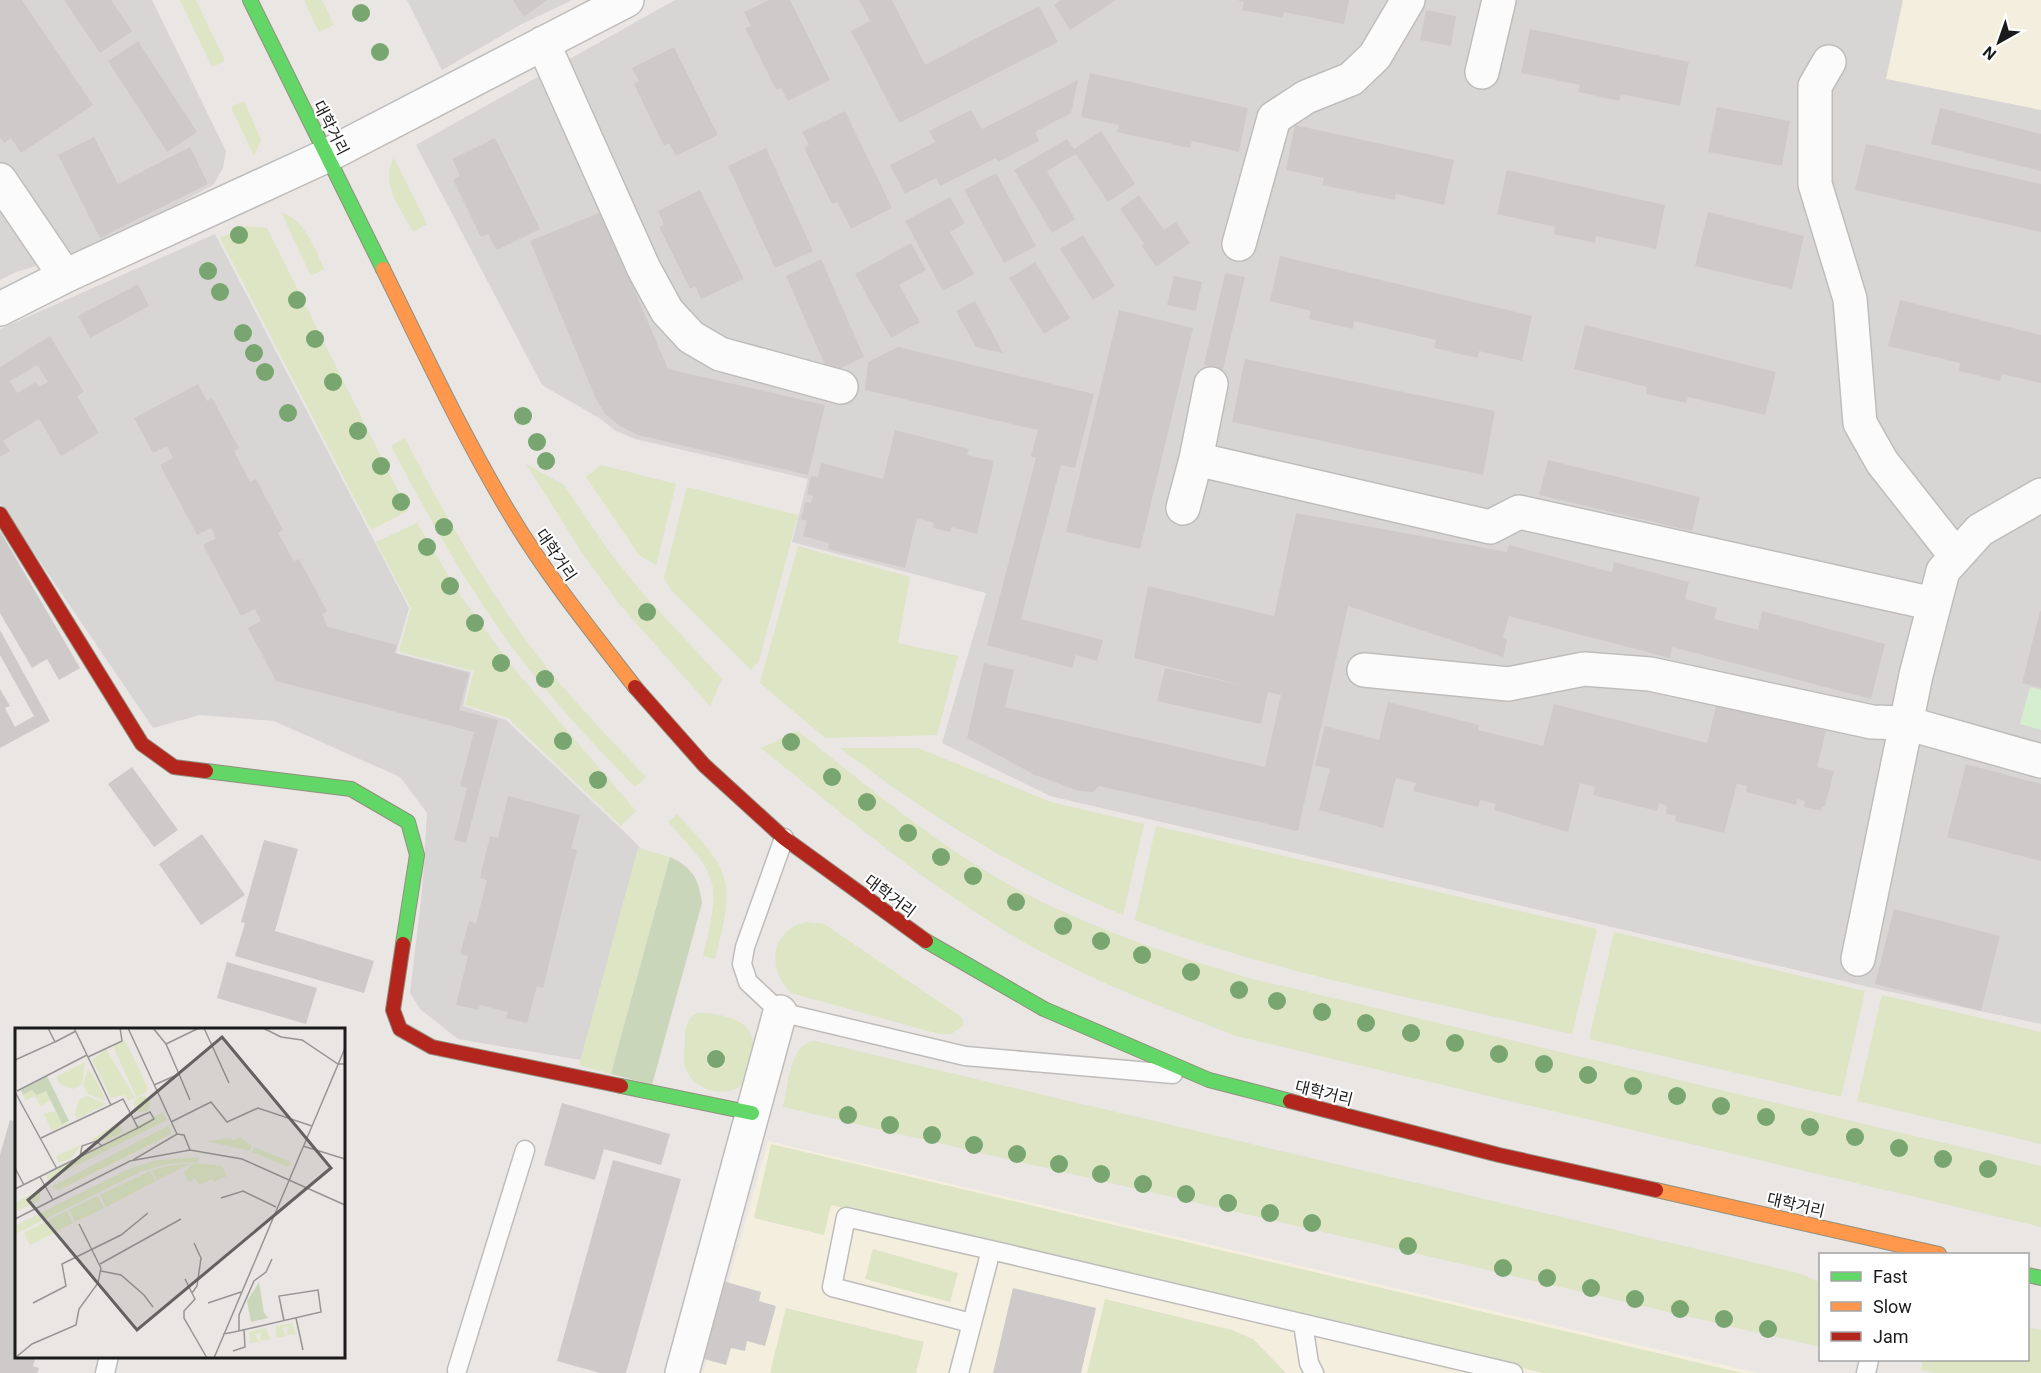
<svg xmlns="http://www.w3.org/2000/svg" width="2041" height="1373" font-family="Roboto,'Noto Sans KR',sans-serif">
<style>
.residential{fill:#d8d6d5}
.education{fill:#f4eede}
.grass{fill:#dde5c4}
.forest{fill:#cad6ba}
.park{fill:#d6eed0}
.building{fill:#cecac9;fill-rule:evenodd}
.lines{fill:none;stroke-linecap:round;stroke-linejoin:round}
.lane-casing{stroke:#bfbdbc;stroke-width:21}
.street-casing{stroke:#bfbdbc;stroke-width:36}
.fast-casing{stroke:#928f7d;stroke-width:16}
.slow-casing{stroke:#928f7d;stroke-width:16}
.jam-casing{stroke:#928f7d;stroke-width:16}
.lane{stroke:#fcfbfb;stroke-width:18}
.street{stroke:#fcfbfb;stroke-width:33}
.fast{stroke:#63d668;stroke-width:14}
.slow{stroke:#ff974d;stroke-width:14}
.jam{stroke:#b3261e;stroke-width:14}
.tree{fill:#79a670}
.labels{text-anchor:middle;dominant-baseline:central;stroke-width:4.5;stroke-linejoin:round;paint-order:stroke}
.street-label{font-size:16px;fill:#1b1b1b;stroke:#fff}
.inset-road{fill:none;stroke:#979594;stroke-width:1.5}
.view{fill:#636261;fill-opacity:0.15;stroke:#636261;stroke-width:3}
.inset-edge{fill:none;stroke:#1b1b1b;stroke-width:3}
</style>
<rect width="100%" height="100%" fill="#e9e6e4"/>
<!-- residential -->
<path class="residential" d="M0,0H152L226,151L223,168L213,185L95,249L16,272L0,280Z
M407,0H572L518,26L442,70Z
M675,0H2041V1024L1873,988L1050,796L942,743L986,593L792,542L808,479L635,439L616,431L599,418L542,385L416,145Z
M215,234L409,608L396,653L471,672L463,706L506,720L632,839L676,888L621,1067L458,1039L420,1009L410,993L422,891L427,813L400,777L274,721L200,715L153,728L0,503V329Z"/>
<!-- education -->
<path class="education" d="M1903,0H2041V110L1886,79Z
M768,1141L1759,1373H703Z"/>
<!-- grass -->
<path class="grass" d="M180,0H196L225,61L212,67Z
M304,0H322L334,25L319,32Z
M244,101L261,140L254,156L231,107Z
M394,158L427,224L413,232C401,208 379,183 394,158Z
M281,212C306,221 314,247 324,269L311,276Z
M246,226L267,228L408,511L371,530L220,238Z
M405,438C446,519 491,597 547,668C578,706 612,741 646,777L635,787C601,752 567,716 536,678C478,607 434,527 391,446Z
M526,464L564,485L610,553L644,595L722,679L710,706L620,605L583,554Z
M601,465L676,484L656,565L639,555L586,477Z
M687,487L798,515L759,661L751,670L672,591L664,578Z
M417,523L460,595L510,664L636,811L621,826L508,718L465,705L474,671L399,652L411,608L376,542Z
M798,546L910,577L898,643L958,656L937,735L825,738L760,683Z
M798,731C861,781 923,834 992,875C1072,922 1161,952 1249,978L2041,1166V1227L1236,1036C1170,1010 1102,985 1040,951C939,896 850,820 761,748Z
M840,748H918L1051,802L1144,824L1123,915C1018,871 930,817 840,748Z
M677,814C733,874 735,879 715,959L703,956C721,880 720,879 668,822Z
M1156,826L1597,929L1572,1034C1426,1000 1276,974 1135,920Z
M638,848L670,857L611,1074L579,1065Z
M805,922L824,924L959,1015L963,1020V1026L951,1034H939L791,993C767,969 770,932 805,922Z
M1614,932L1865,991L1841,1097L1589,1039Z
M1882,995L2041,1032V1144L1857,1101Z
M698,1013C718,1013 751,1018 753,1043C753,1053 749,1065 747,1074C741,1101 700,1094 689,1075C682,1065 684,1052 685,1040C685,1028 686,1018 698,1013Z
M815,1041L1798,1273L1820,1282V1347L783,1107C788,1087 789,1043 815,1041Z
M771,1144L1742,1373H1543L831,1205L824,1235L754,1218Z
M873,1249L958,1273L950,1302L865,1279Z
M1105,1299L1232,1330L1253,1339L1286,1373H1087Z
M786,1308L924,1342L916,1373H770Z
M2028,1327L2041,1330V1373H1934L1921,1370L1923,1360H2028Z"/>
<!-- forest -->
<path class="forest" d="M670,857C693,868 698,878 702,903L652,1085L611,1074Z"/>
<!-- park -->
<path class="park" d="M2030,687L2041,690V730L2020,724Z"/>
<!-- building -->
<path class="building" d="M0,0H22L93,105L21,153L11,138L4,143L0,137Z
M64,0H111L132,31L100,53Z
M513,0H547L524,17Z
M769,0H790L830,80L788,101L781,88L776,90L745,28L751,26L744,12Z
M859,0H892L925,65L1039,6L1058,42L899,123L851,31L870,21Z
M1061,0H1116L1070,30L1054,5Z
M1237,0H1349L1344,24L1284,12L1283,18L1242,10L1244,2Z
M1426,10L1456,16L1451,46L1420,40Z
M1530,29L1689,62L1680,106L1621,94L1619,101L1578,92L1580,85L1521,73Z
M138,41L197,132L167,152L108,61Z
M674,47L718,135L676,156L669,143L664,146L634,84L639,81L632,68Z
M1090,73L1248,108L1239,152L1192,141L1190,148L1117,132L1119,125L1081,117Z
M1078,80L1071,113L1035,132L1039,141L998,162L996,158L940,186L936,178L905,194L890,165L935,142L929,131L971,110L982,129Z
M1717,107L1790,121L1782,166L1708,152Z
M1940,108L2041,134V171L1931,144Z
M845,111L892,208L851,229L837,202L832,204L804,148L809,145L802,132Z
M1295,125L1454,160L1444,205L1396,194L1395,200L1322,185L1324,178L1286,170Z
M1101,131L1135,184L1108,202L1076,154L1047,171L1075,219L1052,233L1014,170L1067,139L1074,149Z
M94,137L118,184L190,147L208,184L100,238L58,155Z
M495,138L540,229L497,250L488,234L481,237L453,180L460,176L452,159Z
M1866,144L2041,184V232L1855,190Z
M766,148L813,251L775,268L728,166Z
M1507,170L1665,205L1656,249L1596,236L1595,243L1554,234L1555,227L1497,214Z
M996,173L1036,246L1004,263L964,190Z
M700,190L744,279L701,299L695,286L690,289L659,227L664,224L658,211Z
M1139,195L1164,230L1176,222L1190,243L1156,267L1142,246L1144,244L1120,209Z
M950,197L965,223L950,232L974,274L943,291L905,221Z
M601,212L668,369L825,405L808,475L638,435L620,426L605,414L596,399L530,241Z
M1708,212L1804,236L1792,289L1695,266Z
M1083,235L1115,286L1093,300L1060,249Z
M911,243L926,270L899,285L920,322L891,338L855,274Z
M1280,256L1532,316L1522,361L1479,351L1478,358L1434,348L1436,340L1354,321L1353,329L1309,319L1311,311L1270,301Z
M821,259L864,357L829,374L786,276Z
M1035,262L1070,318L1044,334L1009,278Z
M1225,273L1245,277L1223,369L1204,365Z
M1174,276L1202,282L1196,311L1167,305Z
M138,284L149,306L90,338L78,316Z
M1900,300L2041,335V383L2002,374L2000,381L1959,371L1960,363L1888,346Z
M975,301L1003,353L976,347L956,311Z
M1119,310L1193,328L1140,549L1066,532Z
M1585,325L1776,372L1765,415L1688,397L1686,403L1646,394L1647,387L1574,369Z
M50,336L84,392L77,396L99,433L61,456L39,419L3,441L10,451L0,457V367ZM37,365L48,382L39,387L36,382L17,393L10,381Z
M898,347L1094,394L1075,468L1061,465L1021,619L1103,640L1097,661L1076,655L1072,668L987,645L1036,458L1031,456L1038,430L865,390L868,362Z
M1245,359L1495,411L1483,475L1232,422Z
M198,384L207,401L212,398L239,448L234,451L250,482L256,479L283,530L278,533L294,561L299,559L327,611L322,614L328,627L397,645L394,653L469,673L459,710L498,720L466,843L454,840L467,788L460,786L474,732L276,681L248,628L261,621L255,609L241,616L203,545L216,538L211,528L197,535L160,465L173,458L167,446L153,453L134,418Z
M895,430L969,449L967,455L994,461L977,534L952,527L950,532L933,528L934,523L917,518L905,568L828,549L829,543L803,536L807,521L801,519L805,502L811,503L813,496L807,495L811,476L818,477L821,463L883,479Z
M1548,460L1700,497L1692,531L1539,495Z
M1296,513L1507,552L1509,545L1612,572L1614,562L1689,582L1685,599L1717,608L1714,619L1758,630L1762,611L1885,644L1871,699L1672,647L1670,658L1509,616L1503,638L1507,639L1503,657L1348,606L1298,831L1099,786L1093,792L1079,791L1035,775L967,738L984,663L1014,670L1005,707L1265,767L1281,695L1268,692L1261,724L1157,701L1165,668L1245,686L1134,658L1148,586L1274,616Z
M0,531L80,668L59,680L47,659L32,668L0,613Z
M2040,611H2041V688L2022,683Z
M0,630L50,721L0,748V689L10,706L5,708L15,727L34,716L0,655Z
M1388,702L1479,725L1478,730L1543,746L1554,704L1707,743L1717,702L1826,731L1817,767L1834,771L1825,806H1822L1821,811L1804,807L1805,801L1797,799L1796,805L1746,792L1747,786L1737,784L1724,833L1675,821L1676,816L1666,814L1667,806L1659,803L1657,811L1593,795L1595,787L1580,783L1568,832L1494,810L1496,804L1480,800L1478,807L1413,791L1416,783L1396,778L1383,828L1319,810L1330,769L1315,765L1325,726L1379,740Z
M1966,764L2041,784V861L1947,837Z
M132,767L178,830L154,847L108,784Z
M508,796L580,815L571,849L577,850L543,988L537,986L527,1023L506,1018L508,1012L480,1005L478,1010L456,1005L468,956L460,954L469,921L476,923L487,880L480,878L490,836L498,838Z
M202,834L245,895L201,925L159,864Z
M264,840L298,849L275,931L374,961L364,993L235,956L245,923L241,922Z
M1894,909L2000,936L1981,1011L1875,984Z
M227,962L317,988L306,1024L217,998Z
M562,1103L670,1134L661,1165L604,1149L595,1180L544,1165Z
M10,1120L16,1122V1356H36L33,1366L39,1368L37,1373H0V1155Z
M613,1160L681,1179L626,1373H600L557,1361Z
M723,1281L761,1292L759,1301L776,1306L765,1346L747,1341L745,1351L731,1348L726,1365L704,1359L709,1341H706Z
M1013,1288L1096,1308L1081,1373H993Z"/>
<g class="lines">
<!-- lane casing -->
<g class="lane-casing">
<path id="lane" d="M784,838L745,947L742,964L748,982L780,1012L965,1056L1173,1074
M971,1323L832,1287L846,1217L991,1250
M1303,1324L1309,1363L1314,1373
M457,1370L525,1150
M105,1373L109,1356
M959,1373L991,1250L1513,1373
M1866,1373L1869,1360"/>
</g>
<!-- street casing -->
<g class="street-casing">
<path id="street" d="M543,43L644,269L667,311L691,337L720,354L841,387
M1829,62L1815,86V184L1850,299L1860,423L1882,462L1956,556
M1482,72L1499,0
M0,180L65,276
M1239,244L1274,118L1306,97L1351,79L1375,56L1408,0
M0,309L65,276L326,156L627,0
M1196,459L1490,527L1519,512L1934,604
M1183,508L1196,459L1211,384
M1364,670L1508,684L1584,669L1650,674L1872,722L1906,723L2041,761
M1858,959L1916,675L1943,571L1980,530L2041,495
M682,1373L780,1012"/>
</g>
<!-- fast casing -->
<g class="fast-casing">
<path id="fast" d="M250,0L383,269
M206,771L351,789L408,822L417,855L403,944
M926,941L1044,1009L1209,1080L1290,1101
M621,1086L752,1113
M2028,1275L2041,1278"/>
</g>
<!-- slow casing -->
<g class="slow-casing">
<path id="slow" d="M383,269C423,350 461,432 507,509C544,572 590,629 635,687
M1656,1190L1939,1254"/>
</g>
<!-- jam casing -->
<g class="jam-casing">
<path id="jam" d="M0,514L142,744L174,767L206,771
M635,687L704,765L784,838L926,941
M403,944L393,1010L400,1029L432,1047L621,1086
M1290,1101L1499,1155L1656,1190"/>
</g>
<!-- lane -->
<use href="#lane" class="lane"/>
<!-- street -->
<use href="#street" class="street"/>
<!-- fast -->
<use href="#fast" class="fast"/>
<!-- slow -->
<use href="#slow" class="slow"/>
<!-- jam -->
<use href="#jam" class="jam"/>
</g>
<!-- trees -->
<g class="tree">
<circle cx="361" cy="13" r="9"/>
<circle cx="380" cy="52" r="9"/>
<circle cx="239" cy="235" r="9"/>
<circle cx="208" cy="271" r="9"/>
<circle cx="220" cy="292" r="9"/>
<circle cx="297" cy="300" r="9"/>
<circle cx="243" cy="333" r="9"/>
<circle cx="315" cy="339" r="9"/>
<circle cx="254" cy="353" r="9"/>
<circle cx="265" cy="372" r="9"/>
<circle cx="333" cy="382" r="9"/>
<circle cx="288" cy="413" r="9"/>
<circle cx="523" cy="416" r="9"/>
<circle cx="358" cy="431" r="9"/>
<circle cx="537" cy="442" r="9"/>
<circle cx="546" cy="461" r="9"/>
<circle cx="381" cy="466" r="9"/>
<circle cx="401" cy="502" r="9"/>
<circle cx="444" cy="527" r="9"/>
<circle cx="427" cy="547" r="9"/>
<circle cx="450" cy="586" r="9"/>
<circle cx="647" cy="612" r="9"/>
<circle cx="475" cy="623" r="9"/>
<circle cx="501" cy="663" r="9"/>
<circle cx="545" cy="679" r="9"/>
<circle cx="563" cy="741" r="9"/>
<circle cx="791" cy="742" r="9"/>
<circle cx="832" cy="777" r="9"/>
<circle cx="598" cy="780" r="9"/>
<circle cx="867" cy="802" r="9"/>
<circle cx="908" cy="833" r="9"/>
<circle cx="941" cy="857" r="9"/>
<circle cx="973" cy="876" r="9"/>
<circle cx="1016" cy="902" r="9"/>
<circle cx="1063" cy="926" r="9"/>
<circle cx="1101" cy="941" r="9"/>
<circle cx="1142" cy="955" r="9"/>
<circle cx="1191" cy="972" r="9"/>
<circle cx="1239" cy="990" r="9"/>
<circle cx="1277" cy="1001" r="9"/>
<circle cx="1322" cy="1012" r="9"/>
<circle cx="1366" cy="1023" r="9"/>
<circle cx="1411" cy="1033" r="9"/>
<circle cx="1455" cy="1043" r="9"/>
<circle cx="1499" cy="1054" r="9"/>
<circle cx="716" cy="1059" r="9"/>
<circle cx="1544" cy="1064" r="9"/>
<circle cx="1588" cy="1075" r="9"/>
<circle cx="1633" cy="1086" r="9"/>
<circle cx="1677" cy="1096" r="9"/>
<circle cx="1721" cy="1106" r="9"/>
<circle cx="848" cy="1115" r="9"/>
<circle cx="1766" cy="1117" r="9"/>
<circle cx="890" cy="1125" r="9"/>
<circle cx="1810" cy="1127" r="9"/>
<circle cx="932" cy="1135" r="9"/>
<circle cx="1855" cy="1137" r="9"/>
<circle cx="974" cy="1145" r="9"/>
<circle cx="1899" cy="1148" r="9"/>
<circle cx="1017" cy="1154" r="9"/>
<circle cx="1943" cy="1159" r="9"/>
<circle cx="1059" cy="1164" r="9"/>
<circle cx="1988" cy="1169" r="9"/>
<circle cx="1101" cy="1174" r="9"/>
<circle cx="1143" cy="1184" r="9"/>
<circle cx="1186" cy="1194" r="9"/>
<circle cx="1228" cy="1203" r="9"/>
<circle cx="1270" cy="1213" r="9"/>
<circle cx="1312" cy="1223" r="9"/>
<circle cx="1408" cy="1246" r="9"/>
<circle cx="1503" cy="1268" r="9"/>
<circle cx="1547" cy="1278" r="9"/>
<circle cx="1591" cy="1288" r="9"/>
<circle cx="1635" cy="1299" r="9"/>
<circle cx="1680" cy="1309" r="9"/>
<circle cx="1724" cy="1319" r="9"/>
<circle cx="1768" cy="1329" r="9"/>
</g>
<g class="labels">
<!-- street labels -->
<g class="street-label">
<text transform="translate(331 128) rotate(63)">대학거리</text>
<text transform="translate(556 555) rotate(56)">대학거리</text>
<text transform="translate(890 896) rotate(37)">대학거리</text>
<text transform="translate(1324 1093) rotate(14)">대학거리</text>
<text transform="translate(1796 1205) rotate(13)">대학거리</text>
</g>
</g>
<!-- overview -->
<g transform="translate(15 1028)">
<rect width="330" height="330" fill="#e9e6e4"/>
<path d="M110,12L132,58V64L121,69L98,18ZM91,21L120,70L113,73L110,67L96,70L77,32ZM70,34L67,56L58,61L45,56L41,49ZM73,41L81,52L91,73L73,66L68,57ZM18,62L31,63L35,72L26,79L20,68L11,72L8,67ZM119 76a8 8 0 1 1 16 0a8 8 0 1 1-16 0ZM72,68L91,76L62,91L60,85L64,72ZM40,83L47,96L55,94L37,103L29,86ZM148,84L152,92L33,152L31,147ZM103,95L108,104L91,112H76ZM154,97L156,106L44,162L36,159ZM226,109L237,118L235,123L191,113L216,110L218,113ZM33,112L41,128L66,117L56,130L44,135ZM239,119L276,134V135L273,139L237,124ZM184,129L182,134L152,136L127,143L0,206V198L116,140L142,132ZM177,135L142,152L137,142L153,138ZM179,135L207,138L212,148L199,154L195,146L197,151L184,157L180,150L173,154L169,144ZM135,143L141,153L91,179L85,167ZM25,162V172L0,184V175ZM83,168L89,180L60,194L54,182ZM52,183L58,195L15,217L9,205ZM277,295L281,306L272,307L273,299L267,300L271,308L261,310V298ZM251,300L255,311L245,313L246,305L240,306L244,314L235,315L234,304Z" fill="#dde5c4"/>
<path d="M32,48L54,93L47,96L31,63L22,67L17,62L8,67L6,62ZM244,254L249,285L253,290L236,294L232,273Z" fill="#cad6ba"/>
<path class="inset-road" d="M113,0L162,106M138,0L151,16L164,46L139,57M189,0L214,55M248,0L266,9L287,12L323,36H330M40,14L61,3M151,16L184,0M73,29L107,13L105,0M0,32L40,14L33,0M164,46L175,72M2,63L72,27M0,64L42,141M119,91L135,84L139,91L123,100M156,94L196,74L212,94L243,80L297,98M26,110L96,77M288,118L330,131M65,129L67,118L81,113L87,118M118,132L162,106L169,107L175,122M0,140L9,157M25,149L38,172M0,161L123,100L108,71L96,77L59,0M206,170L228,163L261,179M0,191L115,133L175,122L227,131L330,177M85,236L166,191M86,243L106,247L129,267L138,279M170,251L180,271L169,283V290L192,330M177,265L182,258L186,230L179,215M18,275L51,258L47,236L106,207L133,185M193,275L226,264M281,290L288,322M224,303V287L239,253L251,244L257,231M208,306L219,304L306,284L303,262L264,268L269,293M218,323L230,319L229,302M0,330L17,316L61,297L64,281L83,255L86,240L64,196M199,330L330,20"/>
<path class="view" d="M207,9L316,140L122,302L13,172Z"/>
<rect width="330" height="330" class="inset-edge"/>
</g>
<!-- legend -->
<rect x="1819" y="1253" width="210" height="108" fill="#ffffff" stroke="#a4a4a4" stroke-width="1.5"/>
<rect x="1831" y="1272" width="30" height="9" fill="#63d668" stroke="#a4a4a4" stroke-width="1.5"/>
<text x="1873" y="1283" font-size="18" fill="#1b1b1b">Fast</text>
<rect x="1831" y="1302" width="30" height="9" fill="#ff974d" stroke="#a4a4a4" stroke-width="1.5"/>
<text x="1873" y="1313" font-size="18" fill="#1b1b1b">Slow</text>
<rect x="1831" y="1332" width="30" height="9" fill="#b3261e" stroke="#a4a4a4" stroke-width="1.5"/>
<text x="1873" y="1343" font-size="18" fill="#1b1b1b">Jam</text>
<!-- north arrow -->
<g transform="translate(1999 42) rotate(220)" stroke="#ffffff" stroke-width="4.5" paint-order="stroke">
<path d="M0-4.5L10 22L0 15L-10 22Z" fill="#1b1b1b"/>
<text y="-9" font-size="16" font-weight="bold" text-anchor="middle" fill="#1b1b1b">N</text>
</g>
</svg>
